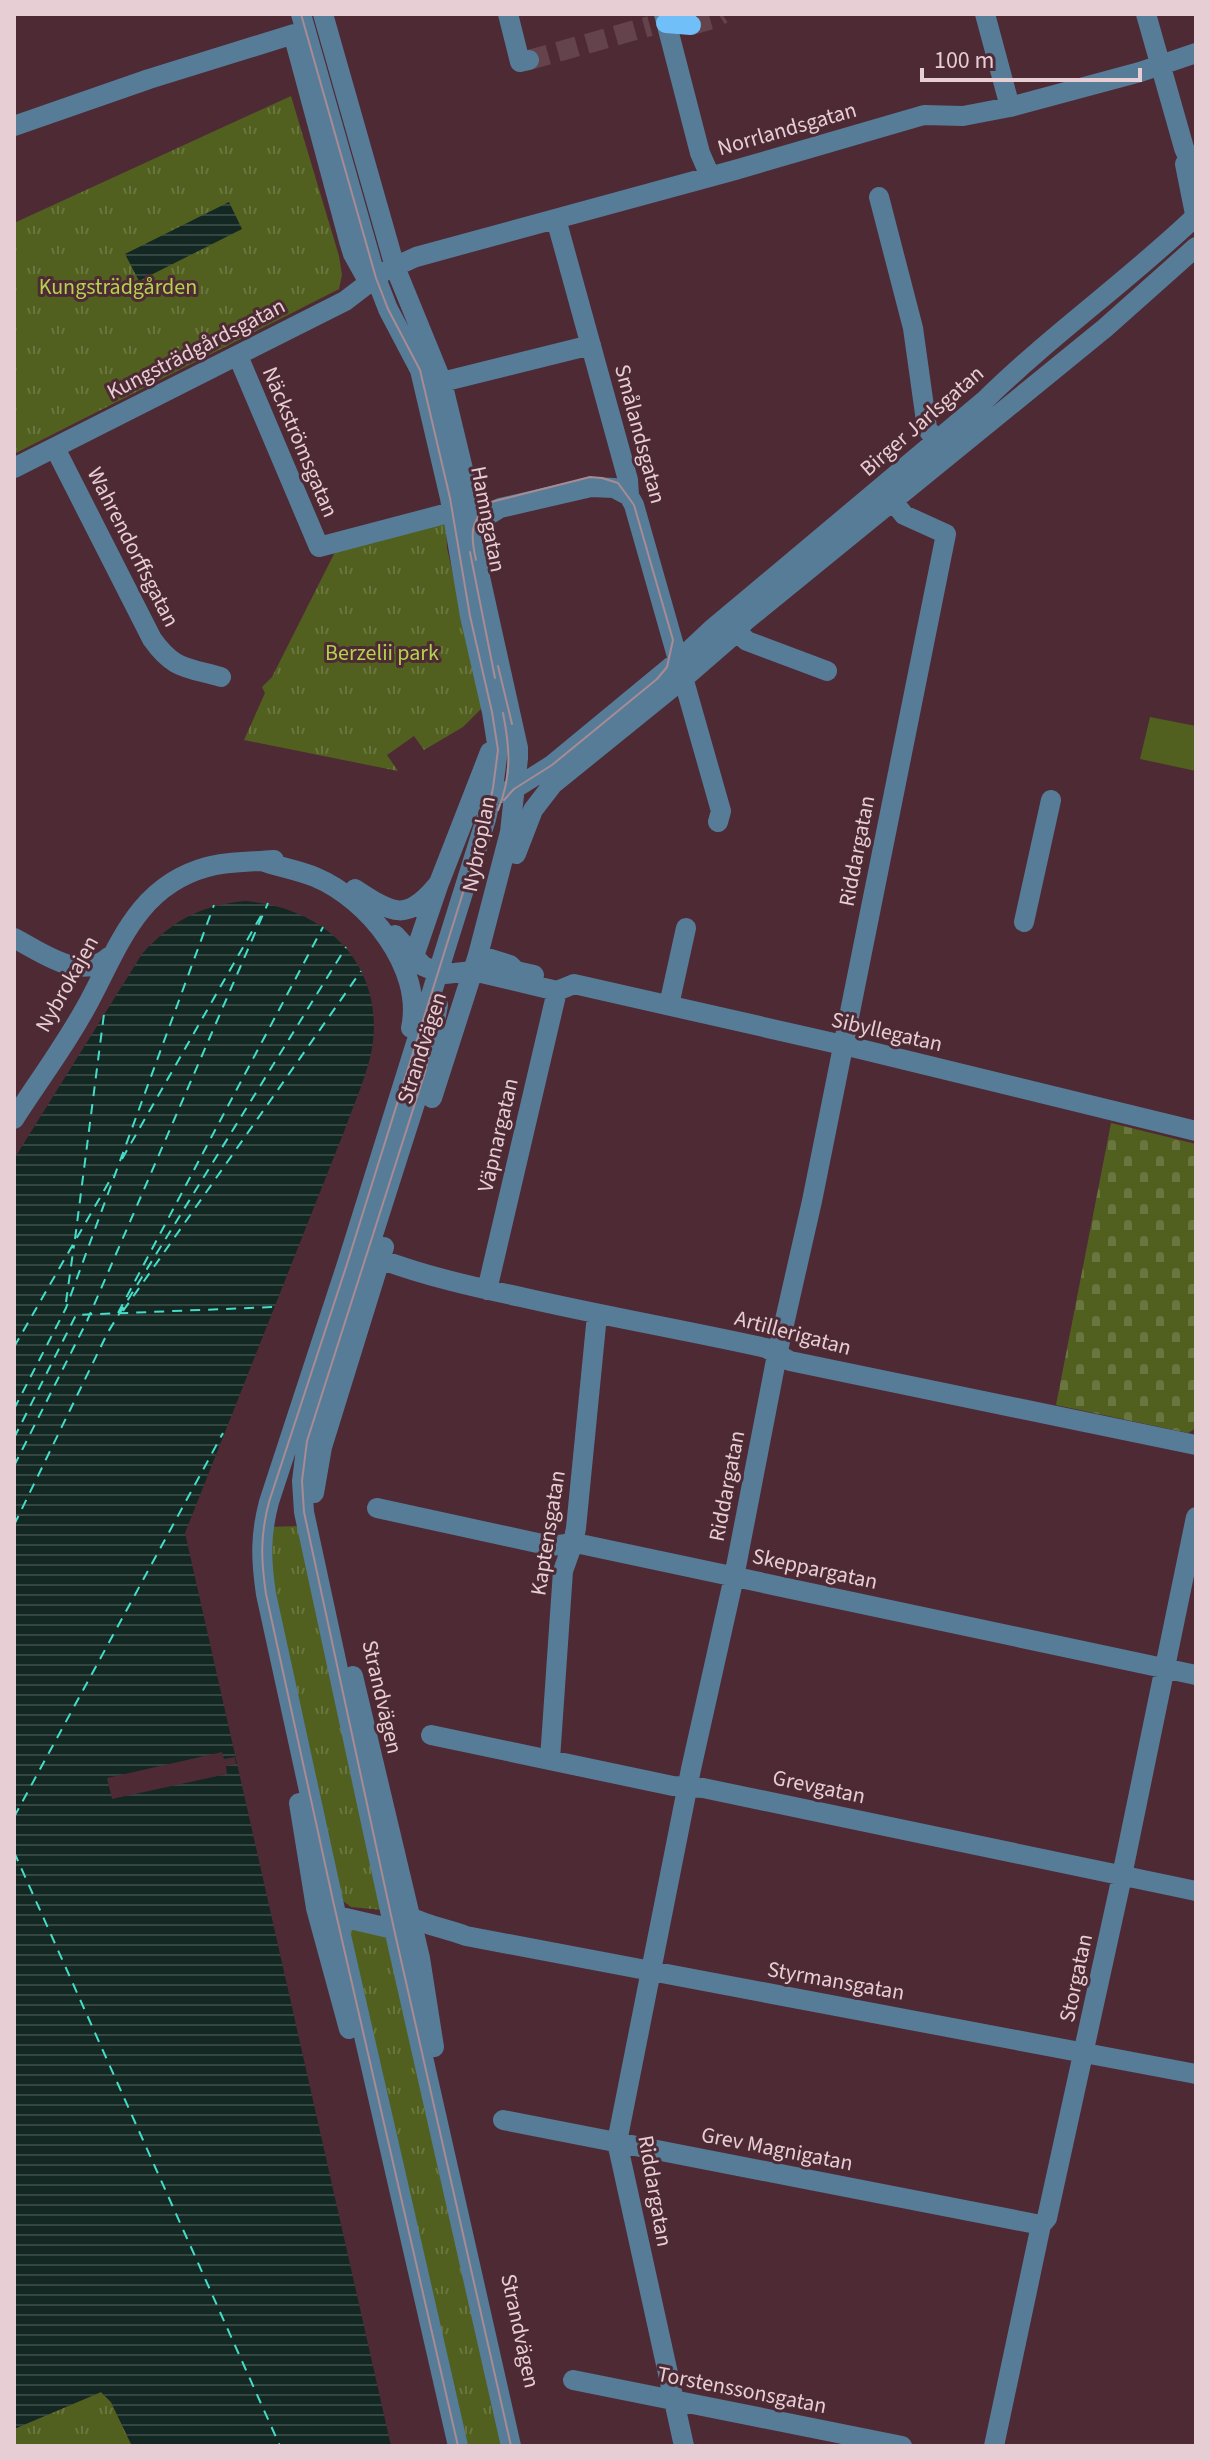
<svg xmlns="http://www.w3.org/2000/svg" width="1210" height="2460" font-family="'Source Sans 3',sans-serif">
<style>
.grass{fill:url(#grass-tufts)}
.cemetery{fill:url(#cemetery-stones)}
.garden{fill:#51601f}
.water{fill:url(#water-rules)}
.pier{fill:#4e2a35}
.lines{fill:none;stroke-linecap:round;stroke-linejoin:round}
.ferry{stroke:#44ddc8;stroke-width:2;stroke-dasharray:10 8;stroke-linecap:butt}
.minor-tunnel{stroke:#65434d;stroke-width:20;stroke-dasharray:20 10;stroke-linecap:butt}
.major-tunnel{stroke:#65434d;stroke-width:20;stroke-dasharray:20 10;stroke-linecap:butt}
.minor{stroke:#577c98;stroke-width:20}
.major{stroke:#71bff8;stroke-width:20}
.tram{stroke:#a88b93;stroke-width:2}
.labels{text-anchor:middle;dominant-baseline:central;stroke-width:6;stroke-linejoin:round;paint-order:stroke}
.street-label{font-size:22px;fill:#e6ced4;stroke:#4e2a35}
.park-label{font-size:22px;fill:#b3d34e;stroke:#4e2a35}
</style>
<defs>
<pattern id="grass-tufts" width="24" height="20" patternUnits="userSpaceOnUse" patternTransform="scale(2)"><rect width="24" height="20" fill="#51601f"/><path d="M3 7l-1-3M5 7V3M7 7l1-3M15 17l-1-3M17 17v-4M19 17l1-3" fill="none" stroke="#6a763f"/></pattern>
<pattern id="cemetery-stones" width="16" height="16" patternUnits="userSpaceOnUse" patternTransform="scale(2)"><rect width="16" height="16" fill="#51601f"/><path d="M2 7V4a2 2 0 0 1 4 0v3zM10 15v-3a2 2 0 0 1 4 0v3z" fill="#6a763f"/></pattern>
<pattern id="water-rules" width="6" height="5" patternUnits="userSpaceOnUse" patternTransform="scale(2)"><rect width="6" height="5" fill="#132723"/><path d="M0 2.5h6" fill="none" stroke="#354542"/></pattern>
</defs>
<rect width="100%" height="100%" fill="#4e2a35"/>
<!-- grass -->
<path class="grass" d="M291,96L339,256L342,275L339,289L14,454V223Z
M441,523L446,524L447,548L483,707L463,727L424,750L414,736L387,755L398,771L244,740L265,693L262,687L272,677L335,552Z
M299,1526L383,1910L351,1907L343,1901L266,1561L269,1527Z
M348,1927L391,1935L506,2446H465Z
M101,2392L111,2402L132,2446H14V2429Z"/>
<!-- cemetery -->
<path class="cemetery" d="M1111,1123L1196,1144V1428L1188,1433L1056,1405Z"/>
<!-- garden -->
<path class="garden" d="M1150,717L1196,726V771L1140,759Z"/>
<!-- water -->
<path class="water" d="M229,202L242,229L139,281L125,254Z
M245,901C322,907 382,960 373,1042C369,1072 355,1101 345,1129L185,1533L391,2446H132L111,2402L101,2392L14,2429V1159L142,954C173,920 199,906 245,901Z"/>
<!-- pier -->
<path class="pier" d="M222,1752L224,1759L235,1757L236,1764L226,1766L227,1774L112,1799L107,1778Z"/>
<g class="lines">
<!-- ferry -->
<path class="ferry" d="M122,1159L262,914
M75,1239L104,1014
M66,1302L74,1245
M123,1311L361,971
M118,1313L323,927
M14,1347L113,1175
M14,1409L66,1308L214,905
M14,1438L76,1315L273,1307
M14,1466L87,1321L268,903
M14,1525L108,1332L346,947
M14,1817L223,1433
M14,1852L280,2446"/>
<!-- minor-tunnel -->
<path class="minor-tunnel" d="M529,60L650,26"/>
<!-- major-tunnel -->
<path class="major-tunnel" d="M691,25L716,18L722,14"/>
<!-- minor -->
<path class="minor" d="M301,14L376,278L388,309L420,370L450,498L470,616L492,712L498,750L493,788L486,819L347,1264L269,1502C260,1536 261,1560 266,1594L334,1905L458,2446
M323,14L395,267L442,382L469,494L474,524L472,541L518,748V758L510,832L478,955L432,1098
M508,14L520,62L529,60
M664,14L700,153L710,176
M985,14L1010,107
M1146,14L1184,148L1196,176
M295,41L349,241L353,254L368,281
M14,126L149,79L294,34
M1185,164L1196,219
M879,197L913,328L927,428L936,441
M556,219L628,480L629,496L634,505L721,811L718,822
M238,356L319,547L452,512
M442,382L591,345
M55,448L152,639C174,670 186,667 221,677
M14,468L345,301L383,272L416,257L735,170L924,115L963,116L1010,107L1140,72L1196,53
M474,524L500,508L591,487L614,488L629,496
M737,632L747,641L827,671
M469,807L488,796L514,789L552,765L678,661L711,630L984,401C1051,335 1128,281 1196,216
M516,854L533,810L553,784L684,678L737,632L744,622L1105,328L1196,247
M262,861C279,867 298,870 315,877C368,899 424,968 411,1028
M355,889C393,914 407,923 439,883
M1024,922L1051,800
M395,935L423,966L437,972L445,974L473,971L557,991L574,984L856,1048L1196,1131
M14,938C43,953 81,983 110,956
M478,955L510,965L516,971L534,975
M411,965L439,883L490,752
M438,1005L425,1072L307,1441L302,1481L304,1512L394,1929L511,2446
M669,1005L686,928
M14,1119C39,1080 72,1036 93,994C121,940 141,885 207,867C229,861 252,862 274,860
M380,1259C425,1276 474,1287 521,1297C603,1316 685,1330 766,1348L790,1361L1196,1445
M487,1290L557,991
M314,1493L322,1447L384,1247
M377,1508L551,1546L573,1543L585,1545L1196,1675
M353,1676L420,1958L434,2047
M431,1735L673,1786L703,1788L1196,1891
M550,1759L563,1571L573,1543L576,1528L597,1315
M299,1803L316,1908L349,2029
M329,1911L337,1916L406,1932
M408,1916C430,1927 445,1928 466,1936L1196,2074
M503,2120L1041,2225
M573,2380L902,2446
M684,2446L617,2142L691,1769L734,1577L777,1355L812,1201L946,534L904,515L892,500
M994,2446L1041,2225L1047,2218L1119,1890L1196,1517"/>
<!-- major -->
<path class="major" d="M666,23L691,25"/>
<!-- tram -->
<path class="tram" d="M301,14L376,278L388,309L420,370L450,498L470,616L492,712L498,750L493,788L486,819L347,1264L269,1502C260,1536 261,1560 266,1594L334,1905L458,2446
M470,552L495,678
M476,560C470,534 470,521 491,502L590,477L602,478L618,483L634,505L673,640L667,667L657,679L552,765L514,789L504,800
M498,666L512,724
M498,810C512,776 510,748 503,713
M440,993L435,1029L425,1072L307,1441L302,1481L304,1512L394,1929L511,2446"/>
</g>
<g class="labels">
<!-- street labels -->
<g class="street-label">
<text transform="translate(787 129) rotate(-16)">Norrlandsgatan</text>
<text transform="translate(196 349) rotate(-27)">Kungsträdgårdsgatan</text>
<text transform="translate(922 421) rotate(-41)">Birger Jarlsgatan</text>
<text transform="translate(640 434) rotate(75)">Smålandsgatan</text>
<text transform="translate(300 442) rotate(67)">Näckströmsgatan</text>
<text transform="translate(488 519) rotate(79)">Hamngatan</text>
<text transform="translate(133 547) rotate(63)">Wahrendorffsgatan</text>
<text transform="translate(479 844) rotate(-79)">Nybroplan</text>
<text transform="translate(857 851) rotate(-79)">Riddargatan</text>
<text transform="translate(67 984) rotate(-61)">Nybrokajen</text>
<text transform="translate(887 1032) rotate(13)">Sibyllegatan</text>
<text transform="translate(422 1048) rotate(-72)">Strandvägen</text>
<text transform="translate(498 1135) rotate(-77)">Väpnargatan</text>
<text transform="translate(793 1333) rotate(15)">Artillerigatan</text>
<text transform="translate(727 1486) rotate(-79)">Riddargatan</text>
<text transform="translate(548 1533) rotate(-81)">Kaptensgatan</text>
<text transform="translate(815 1569) rotate(12)">Skeppargatan</text>
<text transform="translate(382 1697) rotate(77)">Strandvägen</text>
<text transform="translate(819 1787) rotate(12)">Grevgatan</text>
<text transform="translate(1076 1978) rotate(-78)">Storgatan</text>
<text transform="translate(836 1981) rotate(10)">Styrmansgatan</text>
<text transform="translate(777 2149) rotate(11)">Grev Magnigatan</text>
<text transform="translate(655 2191) rotate(80)">Riddargatan</text>
<text transform="translate(520 2331) rotate(78)">Strandvägen</text>
<text transform="translate(742 2390) rotate(11)">Torstenssonsgatan</text>
</g>
<!-- park labels -->
<g class="park-label">
<text x="118" y="287">Kungsträdgården</text>
<text x="382" y="653">Berzelii park</text>
</g>
</g>
<!-- border -->
<rect width="1210" height="2460" fill="none" stroke="#e6ced4" stroke-width="32"/>
<!-- scale -->
<path d="M922 68v12h218v-12" fill="none" stroke="#e6ced4" stroke-width="4"/>
<text x="934" y="68" font-size="24" fill="#e6ced4" stroke="#4e2a35" stroke-width="6" paint-order="stroke">100 m</text>
</svg>
